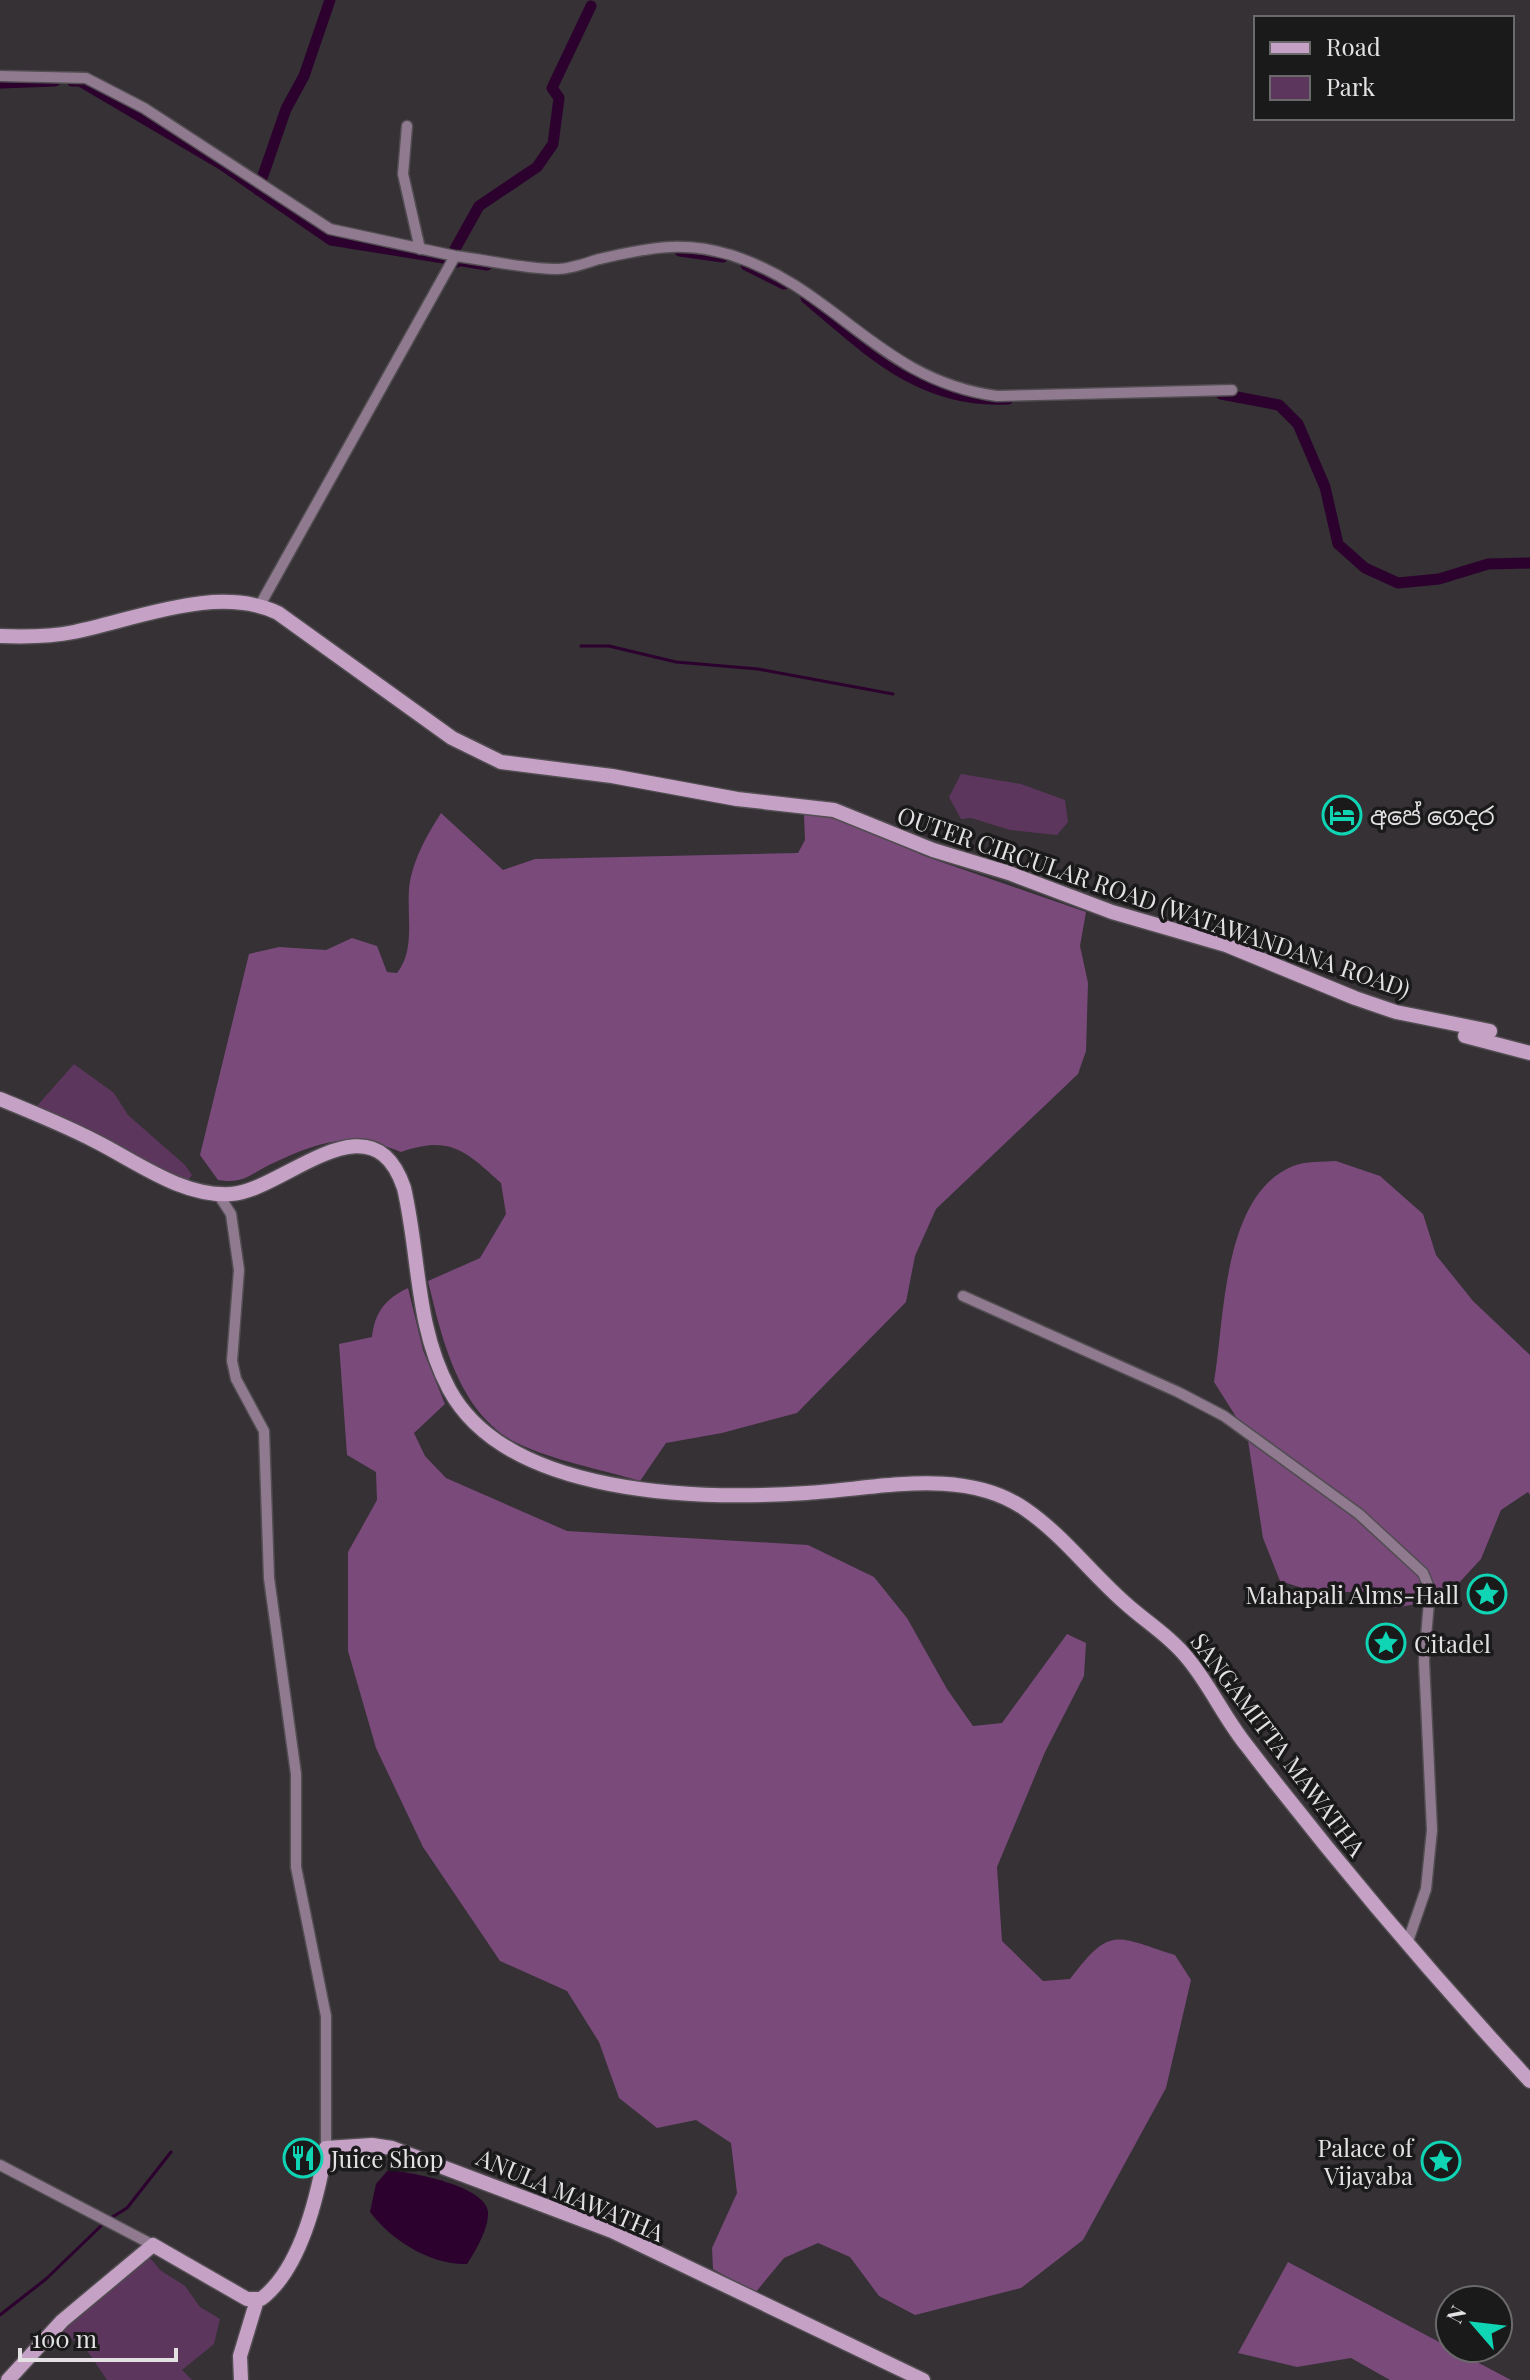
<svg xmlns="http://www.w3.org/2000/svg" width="1530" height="2380" font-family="'Playfair Display','Noto Sans Sinhala',serif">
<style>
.green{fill:#5c365d}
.forest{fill:#794a7a}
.water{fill:#2c012e}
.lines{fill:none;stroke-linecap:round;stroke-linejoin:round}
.stream{stroke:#2c012e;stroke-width:3}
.canal{stroke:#2c012e;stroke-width:11}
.minor-casing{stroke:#514d51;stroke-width:13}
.secondary-casing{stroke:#514d51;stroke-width:17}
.minor{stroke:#907a90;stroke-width:10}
.secondary{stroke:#c5a1c5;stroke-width:14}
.labels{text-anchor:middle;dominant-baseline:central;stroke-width:7;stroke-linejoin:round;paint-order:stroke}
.poi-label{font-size:24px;fill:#e3e1e3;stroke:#1b1a1b;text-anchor:start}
.street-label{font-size:24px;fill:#e3e1e3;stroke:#1b1a1b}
</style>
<rect width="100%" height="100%" fill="#353135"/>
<!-- green -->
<path class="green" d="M961,774L1021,784L1065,800L1068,822L1057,835L1010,830L971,818L961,819L949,797Z
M74,1064L114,1093L128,1115L185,1165L192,1175L186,1183L36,1107Z
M150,2258L160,2270L185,2286L200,2307L220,2319L214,2344L182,2370L192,2380H107L86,2349L62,2332L99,2295Z"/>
<!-- forest -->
<path class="forest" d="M441,813L503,870L535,859L798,853L805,840L804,815H830L927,857L1086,912L1080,946L1088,983L1086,1051L1078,1074L936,1209L915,1256L906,1302L797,1413L722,1433L666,1443L640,1481C600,1469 554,1461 517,1443C458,1413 442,1338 428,1281L480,1258L506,1214L501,1183C465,1151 451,1135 401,1152C351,1130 316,1142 269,1165C248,1176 243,1184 218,1180L200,1155L249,954L279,947L326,950L352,938L377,946L387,972L397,973C417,948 405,911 410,881C415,856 427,835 441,813Z
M1336,1161L1380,1176L1423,1214L1436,1255L1473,1301L1530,1355V1495L1528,1492L1501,1510L1481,1559L1444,1599L1394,1608L1369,1592H1315L1280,1581L1263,1538L1247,1434L1214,1382C1225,1318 1222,1195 1293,1166C1305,1161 1323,1162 1336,1161Z
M408,1288L423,1350L445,1404L414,1433L425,1456L446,1478L567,1531L808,1545L874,1577L907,1618L947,1689L973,1726L1002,1723L1067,1634L1086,1643L1084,1676L1045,1752L997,1867L1002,1941L1043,1981L1070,1979C1111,1925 1115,1936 1175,1955L1191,1980L1166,2088L1083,2240L1021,2288L915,2315L879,2296L850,2257L818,2243L784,2258L755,2293L713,2269L712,2248L737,2193L731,2143L696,2120L657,2128L619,2098L599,2042L567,1991L500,1961L423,1847L376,1748L348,1651V1552L377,1500L376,1472L347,1455L339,1344L372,1337C375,1312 385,1299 408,1288Z
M1288,2262L1511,2380H1390L1351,2358L1297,2367L1238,2353Z"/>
<!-- water -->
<path class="water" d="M388,2170C409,2172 485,2185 488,2212C489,2228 475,2252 467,2264C430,2265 391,2240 370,2212L376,2184Z"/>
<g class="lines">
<!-- stream -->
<path class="stream" d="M581,646H609L676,662L758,669L893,694
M109,2219L127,2208L171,2152
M0,2315L46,2279L103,2224"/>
<!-- canal -->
<path class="canal" d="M72,81H80L221,164L331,240L487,265
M0,83L55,81
M258,190L286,109L304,76L330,0
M680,251L723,257
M457,262L455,249L479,206L537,167L553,144L559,98L552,88L591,6
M746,265L784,284
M806,298C868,350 920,404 1008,399
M1221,394L1279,405L1298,424L1325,487L1338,544L1365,568L1398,583L1439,579L1488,564L1530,563"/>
<!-- minor casing -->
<g class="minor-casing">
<path id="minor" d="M0,76L86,78L144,108L330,229L455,256
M407,126L403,174L420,249
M260,605L455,256C488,260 524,269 558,269C571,269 586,263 599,259C648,248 681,240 731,255C837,289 879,380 997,396L1232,390
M218,1194L231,1214L239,1270L232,1361L236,1379L264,1431L269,1578L296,1774V1867L326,2016V2148
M963,1296L1178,1392L1224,1416L1359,1514L1423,1573L1430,1590L1424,1661L1432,1830L1426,1889L1407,1944
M0,2165L153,2245"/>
</g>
<!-- secondary casing -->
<g class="secondary-casing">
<path id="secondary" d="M0,636C25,637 49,637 74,632C137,619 218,584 278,613L452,738L501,762L612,776L737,799L834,810L933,850L1009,873L1112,912L1226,945L1355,998L1396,1012L1490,1031L1465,1036L1530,1053
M0,1099C32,1112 64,1125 95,1141C137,1162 182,1197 231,1194C283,1191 372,1092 404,1188C420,1257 415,1325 449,1389C507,1497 701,1500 807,1493C877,1489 963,1466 1025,1509C1063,1535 1090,1572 1124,1602C1146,1622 1171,1637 1189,1660C1211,1687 1225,1719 1247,1746C1336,1862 1431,1974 1530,2081
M8,2380L62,2321L153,2245L247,2299H261C301,2269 318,2195 326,2148L372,2145L392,2148L612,2231L923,2380
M241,2380L240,2356L257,2300"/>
</g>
<!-- minor -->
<use href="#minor" class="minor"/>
<!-- secondary -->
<use href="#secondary" class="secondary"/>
</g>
<!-- icons -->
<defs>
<g id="hotel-ring" transform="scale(2)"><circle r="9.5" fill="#1b1a1b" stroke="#0fd5b4" stroke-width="1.5"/><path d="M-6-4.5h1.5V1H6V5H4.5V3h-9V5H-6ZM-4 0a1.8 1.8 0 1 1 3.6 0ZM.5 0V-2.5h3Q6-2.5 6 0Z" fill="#0fd5b4"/></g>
<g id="sight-ring" transform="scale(2)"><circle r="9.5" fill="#1b1a1b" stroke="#0fd5b4" stroke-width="1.5"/><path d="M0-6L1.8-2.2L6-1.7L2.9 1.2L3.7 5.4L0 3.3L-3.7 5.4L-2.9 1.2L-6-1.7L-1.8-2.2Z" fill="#0fd5b4"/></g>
<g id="restaurant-ring" transform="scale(2)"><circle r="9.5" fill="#1b1a1b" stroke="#0fd5b4" stroke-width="1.5"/><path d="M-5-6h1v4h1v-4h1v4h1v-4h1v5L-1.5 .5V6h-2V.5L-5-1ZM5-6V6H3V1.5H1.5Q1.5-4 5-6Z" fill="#0fd5b4"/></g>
</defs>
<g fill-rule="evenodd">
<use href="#hotel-ring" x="1342" y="815"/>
<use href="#sight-ring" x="1487" y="1594"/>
<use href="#sight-ring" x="1386" y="1643"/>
<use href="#restaurant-ring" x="303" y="2158"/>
<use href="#sight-ring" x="1441" y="2161"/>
</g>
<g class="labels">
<!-- poi labels -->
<g class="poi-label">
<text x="1370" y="815">අපේ ගෙදර</text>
<text x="1459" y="1594" text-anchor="end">Mahapali Alms-Hall</text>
<text x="1414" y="1643">Citadel</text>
<text x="1413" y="2147" text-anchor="end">Palace of<tspan x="1413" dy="28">Vijayaba</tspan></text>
<text x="331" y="2158">Juice Shop</text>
</g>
<!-- street labels -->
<g class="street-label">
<text transform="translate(1154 901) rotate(19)">OUTER CIRCULAR ROAD (WATAWANDANA ROAD)</text>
<text transform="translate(1279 1744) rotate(53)">SANGAMITTA MAWATHA</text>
<text transform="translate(571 2194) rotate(23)">ANULA MAWATHA</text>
</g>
</g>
<!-- legend -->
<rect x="1254" y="16" width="260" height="104" fill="#1b1a1b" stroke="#6b6a6b" stroke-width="2"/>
<rect x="1270" y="42" width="40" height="12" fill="#c5a1c5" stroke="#6b6a6b" stroke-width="2"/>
<text x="1326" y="56" font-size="24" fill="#e3e1e3">Road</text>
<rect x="1270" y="76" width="40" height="24" fill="#5c365d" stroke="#6b6a6b" stroke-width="2"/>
<text x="1326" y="96" font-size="24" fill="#e3e1e3">Park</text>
<!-- north arrow -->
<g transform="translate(1474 2324) rotate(298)"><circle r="38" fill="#1b1a1b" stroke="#6b6a6b" stroke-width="2"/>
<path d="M0-6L14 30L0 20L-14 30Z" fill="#0fd5b4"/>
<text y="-12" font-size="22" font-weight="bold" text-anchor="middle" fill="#e3e1e3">N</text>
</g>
<!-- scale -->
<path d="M20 2348v12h156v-12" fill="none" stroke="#e3e1e3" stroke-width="4"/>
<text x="32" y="2348" font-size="24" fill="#e3e1e3" stroke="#1b1a1b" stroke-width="6" paint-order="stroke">100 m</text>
</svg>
